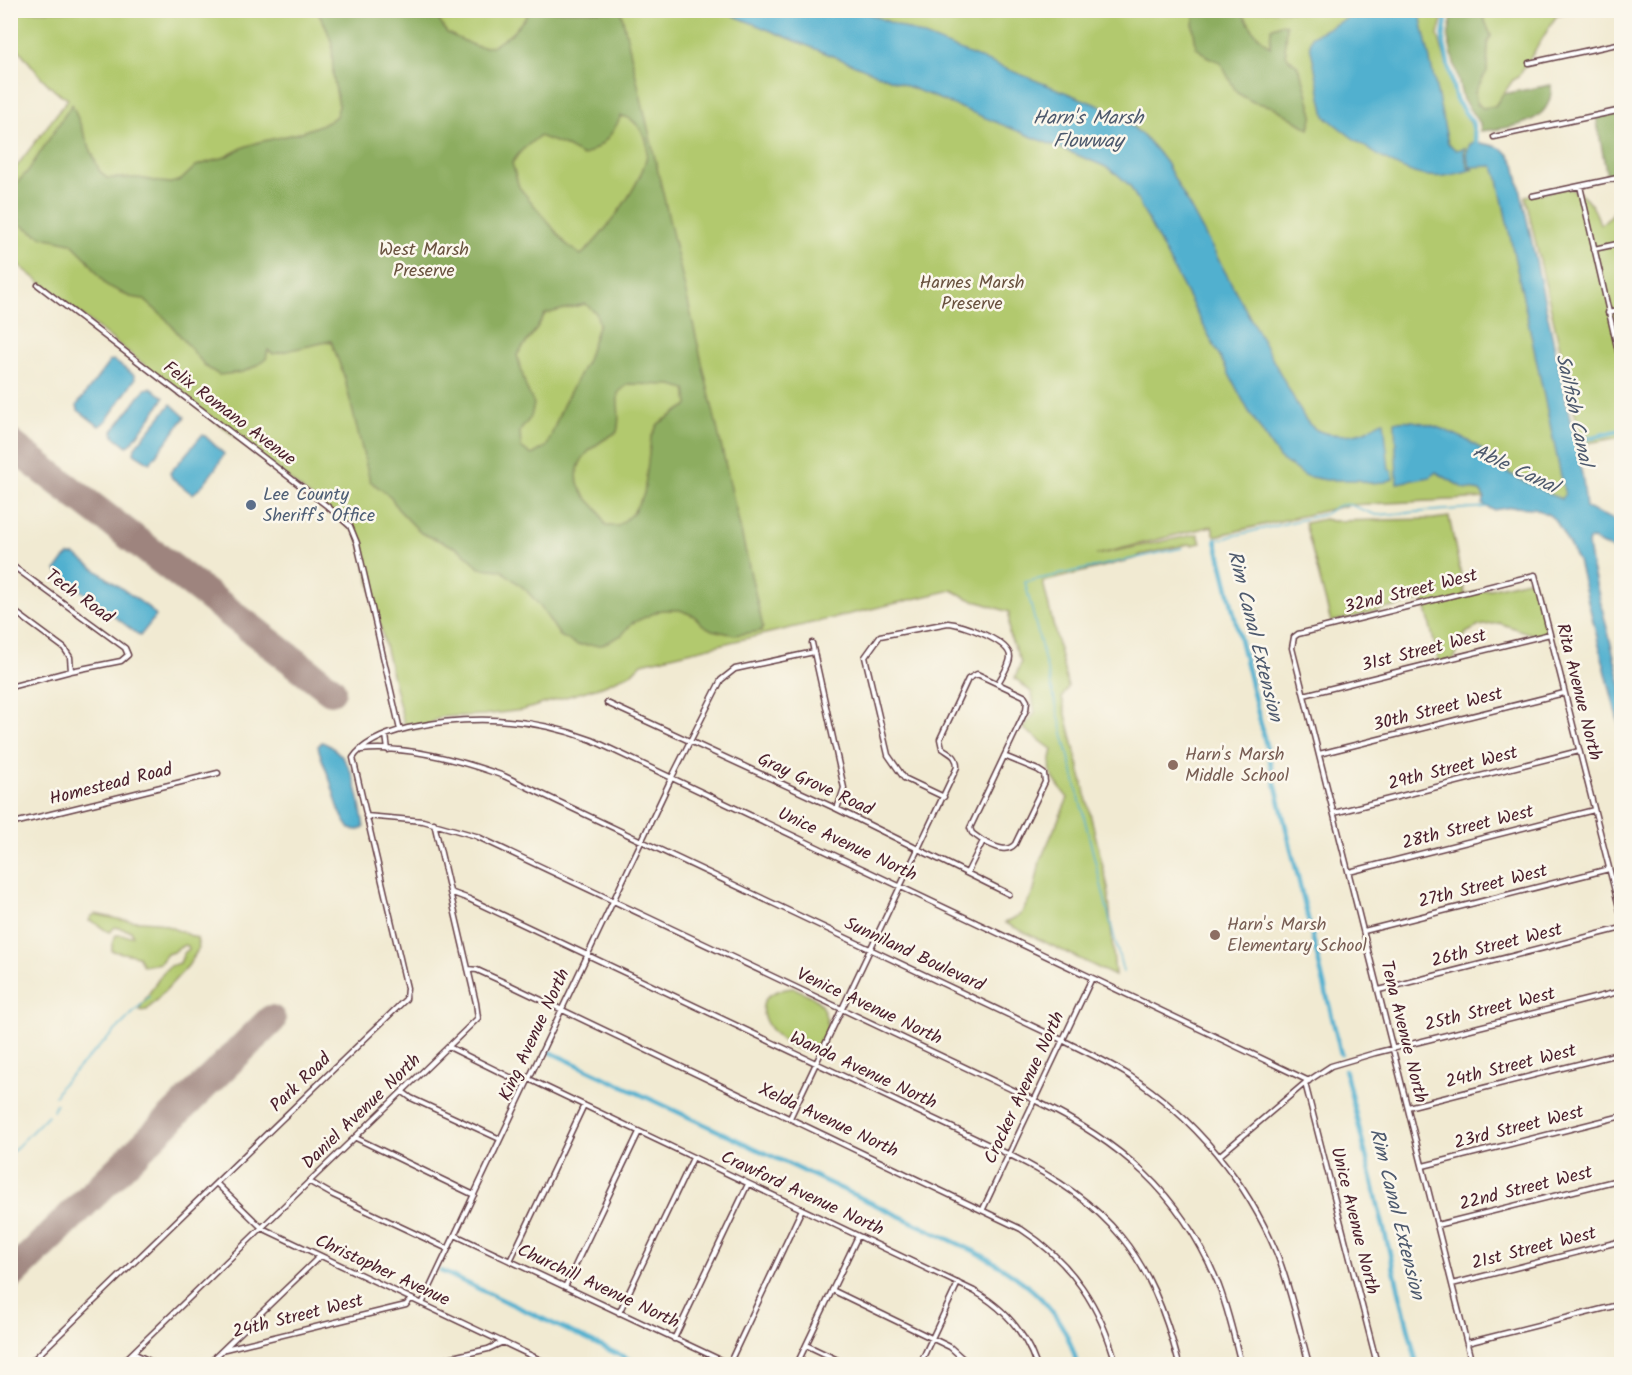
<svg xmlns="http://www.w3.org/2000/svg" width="1632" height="1375" font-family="Kalam,sans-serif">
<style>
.green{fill:#b2c96e;stroke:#7e744c;stroke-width:1.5}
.forest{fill:#8dad61;stroke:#6c6646;stroke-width:1.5;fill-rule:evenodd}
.water{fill:#51b0cf;stroke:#4e687d;stroke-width:1.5}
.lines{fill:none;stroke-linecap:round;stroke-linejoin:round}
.stream{stroke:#51b0cf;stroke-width:1.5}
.canal{stroke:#51b0cf;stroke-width:4.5}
.runway{stroke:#9e847e;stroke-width:30}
.street-casing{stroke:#633d44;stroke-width:7}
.street{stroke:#fff;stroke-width:4}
.service-dot{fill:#5c6f8a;stroke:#fbf7ec;stroke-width:2}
.education-dot{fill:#8d6e63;stroke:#fbf7ec;stroke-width:2}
.labels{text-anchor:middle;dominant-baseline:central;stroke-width:5;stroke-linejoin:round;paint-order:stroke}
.park-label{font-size:18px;fill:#69523f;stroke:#fbf7ec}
.street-label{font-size:18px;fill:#4a1f2b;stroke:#fbf7ec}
.service-label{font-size:18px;fill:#4e5e75;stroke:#fbf7ec;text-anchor:start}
.education-label{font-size:18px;fill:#785e54;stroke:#fbf7ec;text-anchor:start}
.water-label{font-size:20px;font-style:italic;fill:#4d596d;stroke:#fbf7ec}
</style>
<rect width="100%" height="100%" fill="#fbf7ec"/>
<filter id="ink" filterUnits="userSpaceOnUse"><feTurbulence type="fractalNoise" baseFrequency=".0167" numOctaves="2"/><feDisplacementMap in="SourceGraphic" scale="12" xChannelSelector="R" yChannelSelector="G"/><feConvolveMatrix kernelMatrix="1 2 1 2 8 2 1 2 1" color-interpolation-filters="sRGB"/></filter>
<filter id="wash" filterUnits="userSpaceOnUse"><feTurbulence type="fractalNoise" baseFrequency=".008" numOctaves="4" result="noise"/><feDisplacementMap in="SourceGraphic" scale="24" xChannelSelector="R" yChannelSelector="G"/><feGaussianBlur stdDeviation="1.35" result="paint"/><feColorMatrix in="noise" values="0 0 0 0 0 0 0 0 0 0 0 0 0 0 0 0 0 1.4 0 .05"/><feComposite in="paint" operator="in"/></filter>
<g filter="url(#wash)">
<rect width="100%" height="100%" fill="#f1ead2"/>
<!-- green -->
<path class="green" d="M341,10L1444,11L1438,35L1457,101L1472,126L1480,160L1500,165L1572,516L1529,496L1349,505L1215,536L1212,526L1096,555L1198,534L1201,543L1192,545L1189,544L1140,555L1137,558L1043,582L1068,687L1062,698L1108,887L1115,976L1005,923L1021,914L1034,891L1040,861L1068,798C1053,779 1046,774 1053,750L1023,728L1035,713L1032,693L1015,678L1021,662L1009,634V612L967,598L952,590L642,663L632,673L602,686L523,710L483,715L440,717L422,729H403L404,724L358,534L11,259L10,175L68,99L55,91L41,77L11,40V11H317L330,33Z
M1481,11H1570L1557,15L1555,18L1521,73L1513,80L1495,106L1483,108L1480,106L1476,100L1475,92L1487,71L1488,42L1491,36Z
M1565,188C1585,190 1595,208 1600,224C1613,219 1616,205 1621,194V437L1582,444L1525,196Z
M1449,517L1465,595L1532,579L1550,634L1537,636L1499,623L1479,626L1466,633L1454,659L1439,663L1424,600L1331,622L1305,523L1324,519L1332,521L1433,519Z
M95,914L122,920L157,922L197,938L199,948L188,966L147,1010L140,1011V1007C148,997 161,971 170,966C173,965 176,964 180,963L184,953L189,949L188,946L184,945L173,952L167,954L160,963L143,966L138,956L112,951V944L116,935L133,936L131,931L115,927L110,932C103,931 100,923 89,921L91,917Z
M794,988C805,993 818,997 823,1009C830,1023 829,1050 811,1051C780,1054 729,993 794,988Z"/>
<!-- forest -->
<path class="forest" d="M317,11H433L447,33L475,46L485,47L495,45L512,33L526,17L528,11H621L763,627L761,631L735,635L712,630L703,625L694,616L680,610H661L632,623L622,635L602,645H577L560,636L540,606L526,590L501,570L479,568L470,558L457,548L421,533L397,508L391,497L370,481L344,376L331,341L273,354L268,350L266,359L256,366L243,372L219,375L206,367L166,319L143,299L130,297L106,285L88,260L71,243L42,237L21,225L11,201V189L28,171L72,104L99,170L107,178H139L160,182L171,183L181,180L196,166L225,157L244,147L259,142L299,133L328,122L336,116L339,106L333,76L332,44L325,24ZM621,116C631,117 637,123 642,132C643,135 646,137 646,140C656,170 602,237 581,255L567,245L519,187L512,163L521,151L539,136L563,145L583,156C604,145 611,137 621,116ZM585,304L596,313L599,323L587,360L563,405L547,446L532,455L521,447L520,431L531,417L534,404L526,387L517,355L535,331L545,314ZM628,384L672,385L686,389L688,405L658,424L651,438L644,494L633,513L618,526H606C604,522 602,517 600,513C594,504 583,497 579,486C570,459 597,443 617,432C621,418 617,407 618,393Z
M1195,11H1241L1255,33L1270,47L1271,28L1280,24L1286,25L1285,46L1287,57L1297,65L1304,81L1313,115L1309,129L1274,107L1253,102L1237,93L1220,62L1206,56L1196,47L1193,25Z
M1453,11H1481L1491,36L1488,42L1487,71L1475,92L1477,104L1483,108L1495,106L1503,94L1551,85C1554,124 1510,128 1481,131L1480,124L1463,100L1448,38Z
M1621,110V174L1607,177L1596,116Z"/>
<!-- water -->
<path class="water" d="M1364,10L1422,11L1421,19L1448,143L1456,150L1465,148L1464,154L1468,168L1474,169C1459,173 1444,178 1428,176C1395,172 1350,137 1325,116L1310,45L1312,36Z
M722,11H862L1107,109C1131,123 1150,140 1166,163L1305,419C1308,423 1312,427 1315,429C1328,437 1355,436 1367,430C1374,427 1377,422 1384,421L1389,470H1392L1393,479L1385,482L1368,483L1359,480H1326L1305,476L1279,458L1248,410L1130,186L1117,174L1104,166Z
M1474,142C1493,146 1505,144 1515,164L1583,479L1586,508L1621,523V554L1593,540H1589L1588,544L1591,564L1621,684V733L1578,561L1556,521L1549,515L1534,508L1512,507L1493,510L1482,504L1485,498L1480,491L1463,488L1436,472L1430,477L1397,483L1395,422C1417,415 1469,438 1486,453C1490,457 1492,463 1498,467C1516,478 1536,487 1556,497L1561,499L1565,495L1497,175L1493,166L1470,167L1466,154L1470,144Z
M113,360L134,375L135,379L106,421L99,426L78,410L77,405L110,361Z
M151,388L164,397C162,404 137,435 131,444L127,446L114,436L113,431L145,389Z
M171,404L185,417L150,463L134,453L135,447Z
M202,435L205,436L224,454C220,463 201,490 192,494L172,478L170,473Z
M69,555H75L149,608L156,616L140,636L58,573L56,570L64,559Z
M322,742C355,755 359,797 364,828L358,830L350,829C339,815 336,800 331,783C327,771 321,759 318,746Z"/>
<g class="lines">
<!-- stream -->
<path class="stream" d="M1216,540L1325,514C1350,495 1350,508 1377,515L1487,507
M1123,972L1025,582L1182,548
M55,1096L61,1085L149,997
M53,1111L56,1104
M10,1154L48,1115"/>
<!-- canal -->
<path class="canal" d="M1447,10L1443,40L1451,78L1456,100L1472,122L1477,146
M1572,442L1622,430
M1216,540L1341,1054
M548,1051L978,1253C1026,1280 1063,1308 1077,1364
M1345,1070L1417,1364
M441,1271L639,1364"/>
<!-- runway -->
<path class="runway" d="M10,444L331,690
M10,1276L271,1020"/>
</g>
</g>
<g filter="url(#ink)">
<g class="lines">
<!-- street casing -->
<g class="street-casing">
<path id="street" d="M1529,63L1622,43
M1494,137L1622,110
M1580,186L1622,369
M1532,196L1622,177
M1594,249L1622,243
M38,285L327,506L350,526L357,543L400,730
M1608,313L1622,310
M10,564L125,648L128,655L121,661L71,671L10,687
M10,608L64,648L70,657L71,671
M812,643L844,788L837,809
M1304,695L1550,634
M607,703L837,809L1009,894
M386,735L388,750
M361,750C407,745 462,761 504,776L1062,1040C1084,1051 1106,1061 1127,1074C1194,1117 1247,1181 1277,1254C1291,1290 1299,1328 1309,1364
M1319,754L1564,693
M944,797L904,778L888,755L865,657L880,636L948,623C962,624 1010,641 1010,657C1010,665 1002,676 998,683
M1334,813L1579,751
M366,816L423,821L476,836L1034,1100C1119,1141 1180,1192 1217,1281C1228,1308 1234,1337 1241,1364
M10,824L218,773
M983,841C994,846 1006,854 1015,844L1045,782L1044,774L1038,770L1004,756
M1349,872L1594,810
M450,892L469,899L1008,1154C1110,1204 1151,1255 1179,1364
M1364,931L1609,869
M468,969L477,970L510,985L1021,1229C1072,1262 1101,1307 1116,1364
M1379,990L1622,928
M449,1047L526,1085
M529,1079L974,1291C1004,1308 1025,1332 1036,1364
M1305,1083L1377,1364
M403,1092L411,1098L500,1139
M1408,1107L1622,1053
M790,1118L957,767C957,755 950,754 942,748L940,739L968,679L977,674L1024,696L1027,701L1026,710L970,828L972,833L983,841L967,873
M356,1138L474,1195
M1219,1156L1305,1083L1331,1066L1375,1053L1622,991
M1423,1166L1622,1116
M310,1182L333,1195L448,1249
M216,1183L262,1228L549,1364
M983,1209L1092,978
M1437,1225L1622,1179
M455,1235L729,1364
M510,1261L584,1105
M1452,1284L1622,1241
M565,1287L639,1132
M832,1290L950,1347L969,1364
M422,1304L672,777L721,680L735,669L814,652
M619,1313L693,1158
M674,1339L748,1184
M1467,1343L1622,1304
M806,1345L846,1364
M225,1349L406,1305L411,1299
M133,1353L156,1364
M29,1364L406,999L407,988L353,758C364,741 388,733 408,728C471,714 531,717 592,740L1309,1081
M121,1364L478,1018L476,1003L434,823
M208,1364L320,1256
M421,1364L488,1349L503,1342
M729,1364L802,1209
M797,1364L858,1236
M920,1364L958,1283
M1472,1364L1292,648L1294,637L1298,634L1535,575L1622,919"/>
</g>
<!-- street -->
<use href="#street" class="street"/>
</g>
</g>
<!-- markers -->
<circle class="service-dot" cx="251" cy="505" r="6"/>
<g class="education-dot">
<circle cx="1173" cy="765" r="6"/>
<circle cx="1215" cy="935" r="6"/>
</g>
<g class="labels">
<!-- park labels -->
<g class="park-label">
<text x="424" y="250">West Marsh<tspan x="424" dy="21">Preserve</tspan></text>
<text x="972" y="283">Harnes Marsh<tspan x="972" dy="21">Preserve</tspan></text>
</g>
<!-- street labels -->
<g class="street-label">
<text transform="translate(229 414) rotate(37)">Felix Romano Avenue</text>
<text transform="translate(1411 592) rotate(-14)">32nd Street West</text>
<text transform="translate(79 597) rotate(36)">Tech Road</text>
<text transform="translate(1424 651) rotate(-14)">31st Street West</text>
<text transform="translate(1578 692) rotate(76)">Rita Avenue North</text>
<text transform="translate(1438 710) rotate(-14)">30th Street West</text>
<text transform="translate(1453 769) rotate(-14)">29th Street West</text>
<text transform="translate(111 785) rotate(-14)">Homestead Road</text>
<text transform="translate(815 785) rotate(25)">Gray Grove Road</text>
<text transform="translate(1468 828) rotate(-14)">28th Street West</text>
<text transform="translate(847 845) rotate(25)">Unice Avenue North</text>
<text transform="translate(1483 887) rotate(-14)">27th Street West</text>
<text transform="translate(1497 946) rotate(-14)">26th Street West</text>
<text transform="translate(914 955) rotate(25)">Sunniland Boulevard</text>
<text transform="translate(869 1007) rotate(25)">Venice Avenue North</text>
<text transform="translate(1490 1010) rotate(-14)">25th Street West</text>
<text transform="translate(1403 1032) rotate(76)">Tena Avenue North</text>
<text transform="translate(535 1035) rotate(-65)">King Avenue North</text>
<text transform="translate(1511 1067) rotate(-14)">24th Street West</text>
<text transform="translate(863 1071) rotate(25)">Wanda Avenue North</text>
<text transform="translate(301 1083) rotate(-44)">Park Road</text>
<text transform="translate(1025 1088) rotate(-65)">Crocker Avenue North</text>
<text transform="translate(362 1112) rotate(-44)">Daniel Avenue North</text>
<text transform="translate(828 1121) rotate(25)">Xelda Avenue North</text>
<text transform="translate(1519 1128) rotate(-14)">23rd Street West</text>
<text transform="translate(1526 1189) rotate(-14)">22nd Street West</text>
<text transform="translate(802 1194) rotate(25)">Crawford Avenue North</text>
<text transform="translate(1354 1221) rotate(76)">Unice Avenue North</text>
<text transform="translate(1534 1249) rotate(-14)">21st Street West</text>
<text transform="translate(382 1271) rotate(25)">Christopher Avenue</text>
<text transform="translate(598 1287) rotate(25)">Churchill Avenue North</text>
<text transform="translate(298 1317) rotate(-14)">24th Street West</text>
</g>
<!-- service labels -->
<g class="service-label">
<text x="263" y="495">Lee County<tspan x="263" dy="21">Sheriff's Office</tspan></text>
</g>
<!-- education labels -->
<g class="education-label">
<text x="1185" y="755">Harn's Marsh<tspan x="1185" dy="21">Middle School</tspan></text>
<text x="1227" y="925">Harn's Marsh<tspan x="1227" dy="21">Elementary School</tspan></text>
</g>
<!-- water labels -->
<g class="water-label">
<text x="1088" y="119">Harn's Marsh<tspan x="1088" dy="23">Flowway</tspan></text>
<text transform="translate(1573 410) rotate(78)">Sailfish Canal</text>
<text transform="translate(1515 470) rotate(25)">Able Canal</text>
<text transform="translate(1254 636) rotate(76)">Rim Canal Extension</text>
<text transform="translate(1396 1214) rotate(76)">Rim Canal Extension</text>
</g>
</g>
<!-- margin -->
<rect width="1632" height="1375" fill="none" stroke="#fbf7ec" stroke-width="36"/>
</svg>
